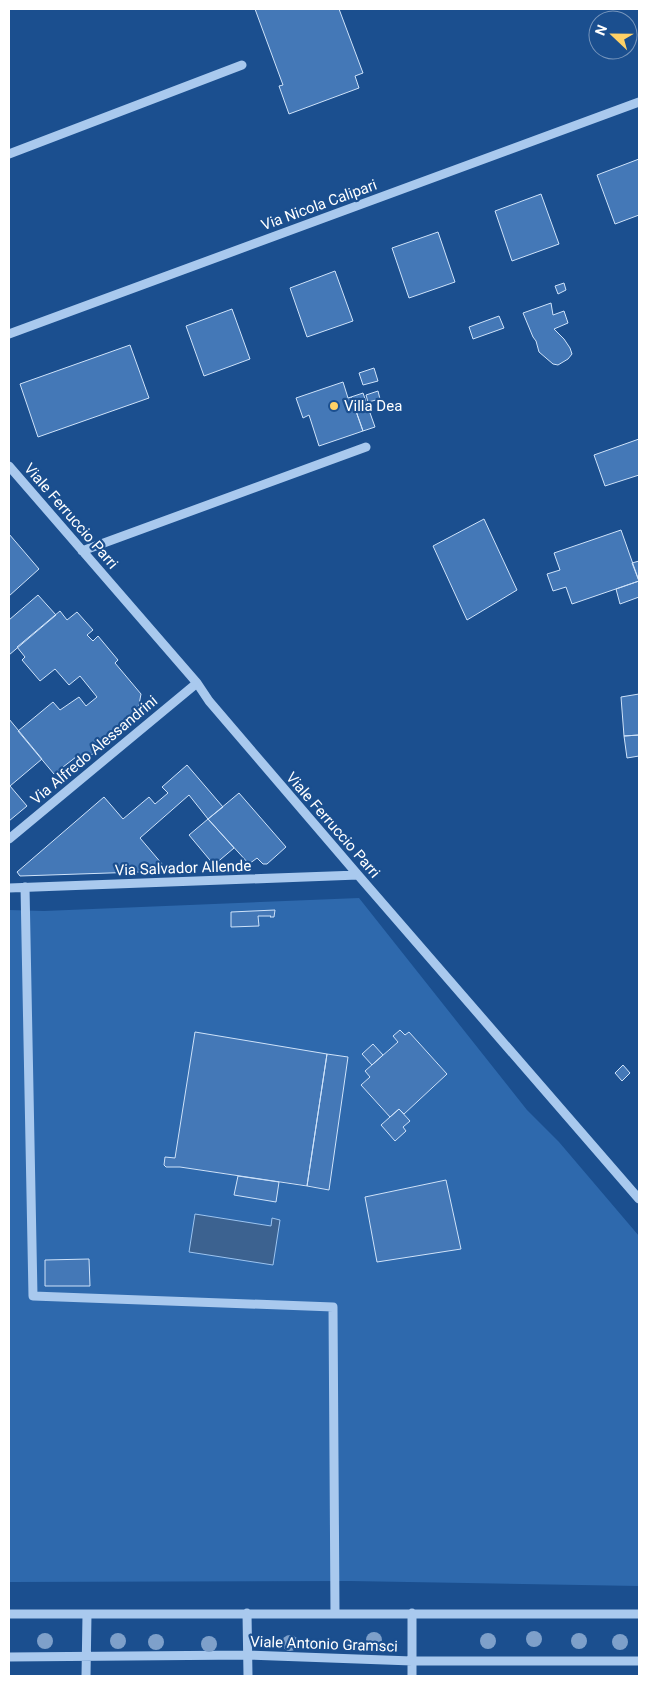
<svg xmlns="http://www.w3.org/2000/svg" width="648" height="1685" font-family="Roboto,sans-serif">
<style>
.green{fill:#2e69ad;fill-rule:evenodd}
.water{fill:#3c6290;stroke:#9cc4f0}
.building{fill:#4478b7;stroke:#cfe3fa}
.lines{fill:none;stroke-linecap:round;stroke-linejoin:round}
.minor{stroke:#a9c9ee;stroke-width:9}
.tree{fill:#7ea0ca}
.poi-dot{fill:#ffd166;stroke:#1b4f8f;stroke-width:2}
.labels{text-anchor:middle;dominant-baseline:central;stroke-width:4.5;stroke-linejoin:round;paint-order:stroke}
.street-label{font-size:15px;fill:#fff;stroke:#1b4f8f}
.poi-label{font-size:15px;fill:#fff;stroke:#1b4f8f;text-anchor:start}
</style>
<rect width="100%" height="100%" fill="#1b4f8f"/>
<!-- green -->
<path class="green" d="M359,898L527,1110L559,1142L639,1236V1586L350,1581L9,1582V910L44,911ZM195,1032L329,1190L180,1167H167L164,1165L165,1157L175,1158ZM409,1032L447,1074L404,1113L399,1109L390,1117L361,1085L370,1077L365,1071ZM445,1180L377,1261L365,1197Z"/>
<!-- water -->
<path class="water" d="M195,1214L271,1226L272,1218L280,1220L273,1265L189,1252Z"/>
<!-- building -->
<path class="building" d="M255,9H339L363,73L355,76L359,88L289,114L279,86L283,85Z
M639,159V215L615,224L597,175Z
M541,194L559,244L512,261L495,211Z
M438,232L455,282L409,298L392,248Z
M335,271L353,321L307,337L290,288Z
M564,283L566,290L558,294L555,286Z
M551,303L553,315L564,311L568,323L554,329L564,339L570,348L572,354L568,359L558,365L553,364L539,352L536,341L533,337L523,313Z
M232,309L250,359L204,376L186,326Z
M499,316L504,328L473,339L469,327Z
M130,345L149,398L38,437L20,384Z
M374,368L378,381L363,385L359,373Z
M343,382L348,398L351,397L363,431L319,446L309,415L303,418L296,398Z
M378,391L380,399L368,402L366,395Z
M363,393L375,427L363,431L351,397Z
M639,439V475L605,486L594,455Z
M484,519L517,590L467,620L433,546Z
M621,530L639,581L572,604L566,587L553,591L547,574L560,570L554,553Z
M9,534L39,569L9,596Z
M639,561V581L632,563Z
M639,581V597L620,604L616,589Z
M38,595L56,615L9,655V620Z
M60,611L67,620L77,612L93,630L87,635L93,641L98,636L118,660L115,663L141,694L138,710L106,736L100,749L98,746L93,750L95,753L79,760L76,757L54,774L18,731L53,702L60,710L79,697L86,706L97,697L80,676L69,685L55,669L40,681L22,660L25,657L17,647Z
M639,694V735L624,736L621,697Z
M9,719L42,759L10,786L27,806L9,821Z
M639,735V756L627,758L624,736Z
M187,765L223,807L208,819L189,795L140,838L168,871L20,876L17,872L104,797L123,819L149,797L155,804L168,793L162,787Z
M239,793L286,847L267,864H263L257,858L249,864L208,819Z
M208,819L234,848L214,865L189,835Z
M275,910L274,917H270L271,916H258L259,926L231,927V912Z
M400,1030L405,1035L409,1032L447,1074L404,1114L399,1109L390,1117L361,1085L370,1077L365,1071L398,1042L393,1036Z
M195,1032L327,1054L307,1186L180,1167H166L164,1165L165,1157L175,1158Z
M373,1044L383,1055L372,1065L362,1054Z
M327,1054L348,1057L329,1190L307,1186Z
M623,1065L630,1073L622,1081L615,1073Z
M399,1109L410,1121L403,1127L406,1131L395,1141L381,1125Z
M238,1176L279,1182L276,1202L234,1195Z
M446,1180L461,1249L377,1262L365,1197Z
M89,1259L90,1286H45V1260Z"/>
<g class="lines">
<!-- minor -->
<path class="minor" d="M9,154L242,65
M9,334L639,102
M9,466L197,683L209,701L358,875L639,1199
M82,551L366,447
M9,839L197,683
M25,887L33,1296L333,1307L335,1613
M9,888L358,875
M247,1613L248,1676
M9,1614H639
M9,1657L248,1655L412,1661H639
M86,1676L87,1615
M412,1676V1613"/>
</g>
<!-- trees -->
<g class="tree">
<circle cx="534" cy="1639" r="8"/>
<circle cx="374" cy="1640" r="8"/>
<circle cx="45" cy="1641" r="8"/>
<circle cx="118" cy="1641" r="8"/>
<circle cx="488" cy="1641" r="8"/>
<circle cx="579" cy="1641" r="8"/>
<circle cx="156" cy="1642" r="8"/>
<circle cx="620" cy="1642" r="8"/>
<circle cx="290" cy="1643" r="8"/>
<circle cx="209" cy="1644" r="8"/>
</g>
<!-- markers -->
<circle class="poi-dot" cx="334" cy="406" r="5"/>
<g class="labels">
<!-- street labels -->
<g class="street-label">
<text transform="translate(319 205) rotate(-20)">Via Nicola Calipari</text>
<text transform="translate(71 516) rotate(49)">Viale Ferruccio Parri</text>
<text transform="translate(94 750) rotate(-40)">Via Alfredo Alessandrini</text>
<text transform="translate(333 825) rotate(49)">Viale Ferruccio Parri</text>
<text transform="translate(183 868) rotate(-2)">Via Salvador Allende</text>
<text transform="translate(324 1644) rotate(2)">Viale Antonio Gramsci</text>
</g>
<!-- poi labels -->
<g class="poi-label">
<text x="344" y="406">Villa Dea</text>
</g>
</g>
<!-- border -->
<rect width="648" height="1685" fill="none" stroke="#ffffff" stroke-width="20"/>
<!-- north arrow -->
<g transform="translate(613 35) rotate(292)"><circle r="24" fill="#1b4f8f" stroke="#7695bc"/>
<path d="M0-4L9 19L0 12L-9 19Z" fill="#ffd166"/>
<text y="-8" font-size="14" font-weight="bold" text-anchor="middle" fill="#ffffff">N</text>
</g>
</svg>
